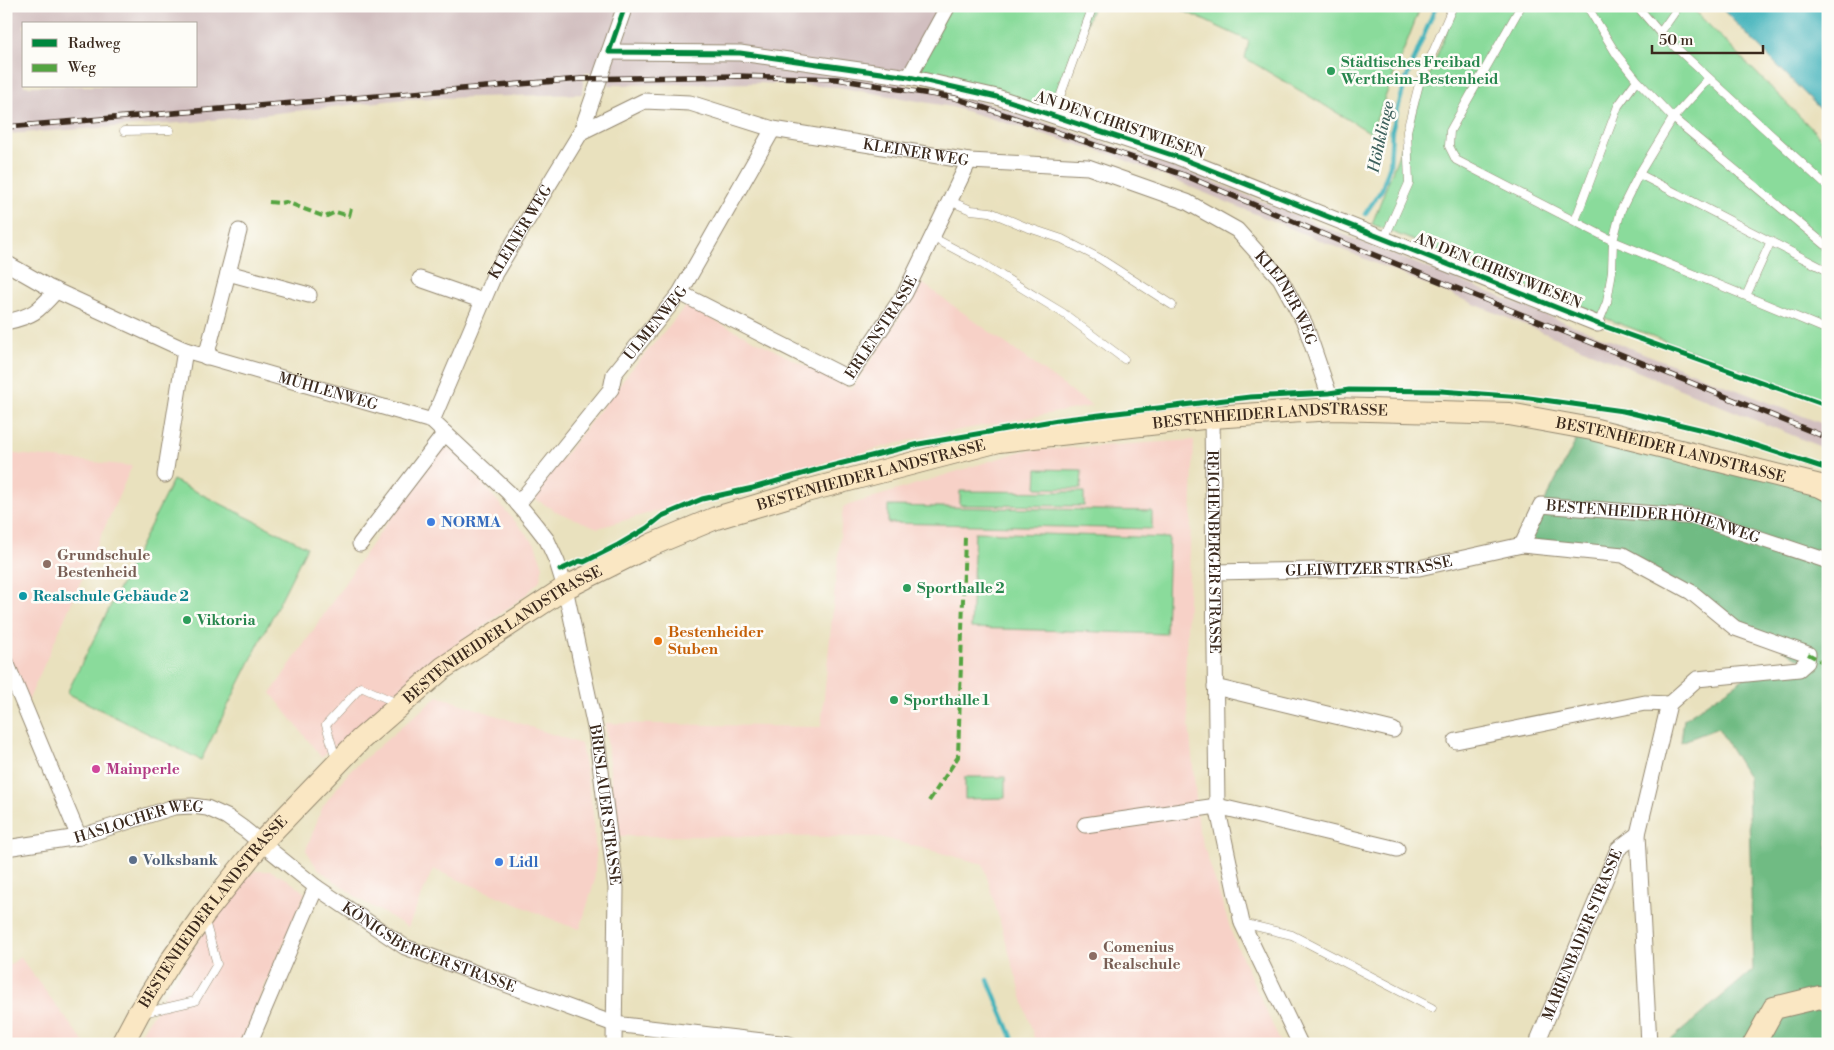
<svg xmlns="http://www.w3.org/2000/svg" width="1834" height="1050" font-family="'Libre Bodoni',serif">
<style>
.built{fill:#f7d1c7}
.industrial{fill:#d2bfc0;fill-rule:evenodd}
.green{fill:#8adb9b;stroke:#62825c}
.forest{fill:#6fbb83;stroke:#557250}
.water{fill:#43b3bb;stroke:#3f6e6c}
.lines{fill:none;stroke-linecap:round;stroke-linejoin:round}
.stream{stroke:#43b3bb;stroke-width:4.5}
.lane-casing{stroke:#92866e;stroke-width:9}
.street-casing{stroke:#92866e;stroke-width:17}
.secondary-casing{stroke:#92866e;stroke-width:24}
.lane{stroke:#fff;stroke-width:8}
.street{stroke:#fff;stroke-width:15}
.secondary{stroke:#fae7c3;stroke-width:22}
.rail-casing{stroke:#3b2a1e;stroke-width:5.5}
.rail{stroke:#fdfcf7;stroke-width:4;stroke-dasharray:11;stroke-linecap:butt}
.quiet{stroke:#54a441;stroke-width:4;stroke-dasharray:8 4;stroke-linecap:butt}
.cycleway-casing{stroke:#fdfcf7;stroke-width:8}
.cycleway{stroke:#00873e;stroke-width:5}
.leisure-dot{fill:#2e9e5b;stroke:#fdfcf7;stroke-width:2}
.shop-dot{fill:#3f7fe0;stroke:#fdfcf7;stroke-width:2}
.education-dot{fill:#8d6e63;stroke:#fdfcf7;stroke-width:2}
.culture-dot{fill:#0f9aa8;stroke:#fdfcf7;stroke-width:2}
.food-dot{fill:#e8710a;stroke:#fdfcf7;stroke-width:2}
.hotel-dot{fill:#d1479c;stroke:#fdfcf7;stroke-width:2}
.service-dot{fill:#5c6f8a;stroke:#fdfcf7;stroke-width:2}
.labels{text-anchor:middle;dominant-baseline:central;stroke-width:5;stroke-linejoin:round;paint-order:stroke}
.leisure-label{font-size:15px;font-weight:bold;fill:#27864d;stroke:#fdfcf7;text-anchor:start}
.street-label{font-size:15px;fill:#3b2a1e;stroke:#fdfcf7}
.shop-label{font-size:15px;font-weight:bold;fill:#366cbe;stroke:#fdfcf7;text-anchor:start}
.education-label{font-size:15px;font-weight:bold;fill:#785e54;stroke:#fdfcf7;text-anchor:start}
.culture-label{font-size:15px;font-weight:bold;fill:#0d838f;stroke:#fdfcf7;text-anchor:start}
.food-label{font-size:15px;font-weight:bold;fill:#c56008;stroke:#fdfcf7;text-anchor:start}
.hotel-label{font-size:15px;font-weight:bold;fill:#b23c85;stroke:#fdfcf7;text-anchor:start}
.service-label{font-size:15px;font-weight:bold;fill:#4e5e75;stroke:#fdfcf7;text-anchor:start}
.water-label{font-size:16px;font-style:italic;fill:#3e615d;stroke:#fdfcf7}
</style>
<rect width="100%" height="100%" fill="#fdfcf7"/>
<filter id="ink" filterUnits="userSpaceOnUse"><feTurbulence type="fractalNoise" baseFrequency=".02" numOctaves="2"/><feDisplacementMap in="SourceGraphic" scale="10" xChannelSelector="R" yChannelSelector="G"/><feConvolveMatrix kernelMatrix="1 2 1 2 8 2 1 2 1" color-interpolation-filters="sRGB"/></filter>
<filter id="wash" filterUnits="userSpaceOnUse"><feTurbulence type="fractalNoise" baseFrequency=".0096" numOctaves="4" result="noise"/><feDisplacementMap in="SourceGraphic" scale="20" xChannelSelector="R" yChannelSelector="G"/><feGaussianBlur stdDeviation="1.12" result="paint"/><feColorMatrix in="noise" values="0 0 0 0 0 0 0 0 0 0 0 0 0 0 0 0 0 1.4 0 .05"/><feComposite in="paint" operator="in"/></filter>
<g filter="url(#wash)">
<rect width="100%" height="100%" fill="#e9e1be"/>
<!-- built -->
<path class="built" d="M922,283L1092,406L927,436L829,461L598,528L557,512L532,497L631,370L686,306L852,389Z
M1194,440L1185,681L1199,831L1233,937L1281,1044H1036L983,864L880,837L617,836L605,723L821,727L843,507L1022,451Z
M443,445L455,453L535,544L543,566L540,580L527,594L408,682L344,739L321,757L271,693L361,559Z
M6,453L132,466L25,708L6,662Z
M438,696L581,744L593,812L596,856L594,883L580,929L566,925L433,869L408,927L359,899L317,868L306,850L323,806L349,772Z
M255,871H271L288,880L305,893L240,1044H136L143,1030L200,938L241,882Z
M20,957L82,1040L85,1044H6V968Z"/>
<!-- industrial -->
<path class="industrial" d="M6,6H941L903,85L955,94L986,102L1191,172L1362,242L1828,426V450L1113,155L952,107L838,87L761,83L609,85L608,73H584L582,94L405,99L194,122L6,134ZM24,24H196V86H24Z"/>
<!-- green -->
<path class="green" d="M948,6H1093L1053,116L909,77Z
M1173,6H1421L1371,133L1245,58L1249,41Z
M1456,6H1690L1828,145V403L1610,320L1372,224Z
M1037,469L1082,470L1081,489L1036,488Z
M173,480L307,547L201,760L67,693Z
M960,491L1084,492V506L960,505Z
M888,506L1152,511V529L888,523Z
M975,532L1169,538L1166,634L971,628Z
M965,777H1005V798L965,799Z"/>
<!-- forest -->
<path class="forest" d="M1583,427L1828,490V1044H1666L1753,970L1748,777L1718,728L1681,742L1684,719L1749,675L1807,664L1771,641L1623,555L1522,545Z"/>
<!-- water -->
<path class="water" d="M1719,6H1828V117Z"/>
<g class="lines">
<!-- stream -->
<path class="stream" d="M1365,214L1382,189L1390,165L1392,130L1406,79L1436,6
M988,980L1015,1044"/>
</g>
</g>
<g filter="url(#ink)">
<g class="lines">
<!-- lane casing -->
<g class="lane-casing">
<path id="lane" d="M1521,6L1450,131L1449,146L1456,160L1613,241L1828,330
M1587,6L1617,55L1637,80L1673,118L1828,247
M1637,6L1660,33L1828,187
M1660,33L1679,6
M1053,116L1093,6
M124,131L170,130
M1639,174L1828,271
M950,201L971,210L990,212L1026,227L1062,239L1099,258L1172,305
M1575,221L1618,106L1637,80
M932,237L979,262L1063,313L1124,359
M1384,239L1409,183L1407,131L1419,84L1453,6
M1746,296L1771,241
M1598,324L1607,302L1612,271L1613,241L1621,210L1639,174L1673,118L1709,78
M336,759L326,725L361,687L399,704
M1242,923L1292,935L1432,1008
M143,1013L195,1001L217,964L205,921"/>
</g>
<!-- street casing -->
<g class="street-casing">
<g id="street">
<path d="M609,52L740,53L909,77L997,97L1178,157L1598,324"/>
<path d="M909,77L948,6"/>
<path d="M581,132L625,6"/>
<path id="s1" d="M6,263L48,287L185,350L432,421L508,492L533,522L547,540L557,562L565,588L596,732L616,888L614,1044"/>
<path d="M228,273L309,295"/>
<path d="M420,279L483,301"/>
<path id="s2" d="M680,293L848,378L905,293L969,161"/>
<path d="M6,322C34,316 38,311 56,291"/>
<path d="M206,357L239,231"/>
<path id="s3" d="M1212,417L1217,806L1242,923L1300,1044"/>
<path id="s4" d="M432,421L495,273L581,132L644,101L690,103L773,129L969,161L1088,167L1187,202L1237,230L1280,278L1305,324L1334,409"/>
<path d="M165,475L185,350"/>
<path id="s5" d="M518,504L611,389L614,374L680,293L773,129"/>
<path d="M360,544L445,433"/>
<path id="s6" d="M1214,572L1419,568L1522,545"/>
<path d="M6,662L79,837"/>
<path d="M1215,687L1393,730"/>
<path d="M1456,741L1645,703L1669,704"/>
<path d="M1085,825L1217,806L1397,849"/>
<path id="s7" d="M6,848L79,837L174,807L192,806L207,808L227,817L244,829L316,887L405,947L614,1024L789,1044"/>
<path d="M249,1044L316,887"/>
<path id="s8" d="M1538,1044L1539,1038L1618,849L1638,834"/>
<path id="s9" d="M1649,1044L1638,834L1669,704L1697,679L1799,669L1807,662L1808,654L1735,628L1691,592L1623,555L1522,545L1541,505L1695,517L1828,561"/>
</g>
</g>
<!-- secondary casing -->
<g class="secondary-casing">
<g id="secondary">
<path id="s10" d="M122,1044L138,1014L171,961L204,914L261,843L360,740L443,668L565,588L651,545L716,518L806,491L999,441L1212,417L1334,409L1509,414L1592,429L1820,486L1828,490"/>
<path d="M1754,1044L1774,1008L1820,997L1828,1000"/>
</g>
</g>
<!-- lane -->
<use href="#lane" class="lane"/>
<!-- street -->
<use href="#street" class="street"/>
<!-- secondary -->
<use href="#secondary" class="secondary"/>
<!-- rail casing -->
<g class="rail-casing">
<path id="rail" d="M6,127L581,79L737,76L837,79L955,98L1184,175L1337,240L1828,438"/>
</g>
<!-- rail -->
<use href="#rail" class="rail"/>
<!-- quiet -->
<path class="quiet" d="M269,202L279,203L286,202L325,217L336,212L349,216L351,208
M1808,654L1828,665
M929,801L958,757L965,537"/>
<!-- cycleway casing -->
<g class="cycleway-casing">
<path id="cycleway" d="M625,6L609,52L740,53L909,77L997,97L1178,157L1598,324L1828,406
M560,570L580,561L584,562L618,545L647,528L662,516L702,499L753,488L823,468L919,444L1058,420L1250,397L1329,393L1349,390L1441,391L1522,397L1623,411L1720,434L1828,469"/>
</g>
<!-- cycleway -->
<use href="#cycleway" class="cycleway"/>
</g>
</g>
<!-- markers -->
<g class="leisure-dot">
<circle cx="1331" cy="71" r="5"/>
<circle cx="907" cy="588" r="5"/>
<circle cx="187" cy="620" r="5"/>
<circle cx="894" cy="700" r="5"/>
</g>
<g class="shop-dot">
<circle cx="431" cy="522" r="5"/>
<circle cx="499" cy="862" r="5"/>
</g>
<g class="education-dot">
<circle cx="47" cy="564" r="5"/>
<circle cx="1093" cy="956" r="5"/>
</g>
<circle class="culture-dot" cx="23" cy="596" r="5"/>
<circle class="food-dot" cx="658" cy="641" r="5"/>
<circle class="hotel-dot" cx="96" cy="769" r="5"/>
<circle class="service-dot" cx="133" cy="860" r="5"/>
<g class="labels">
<!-- leisure labels -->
<g class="leisure-label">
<text x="1341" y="62">Städtisches Freibad<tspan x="1341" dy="17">Wertheim-Bestenheid</tspan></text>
<text x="917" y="588">Sporthalle 2</text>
<text x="197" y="620">Viktoria</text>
<text x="904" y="700">Sporthalle 1</text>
</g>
<!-- street labels -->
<g class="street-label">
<text transform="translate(1120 125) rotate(19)">AN DEN CHRISTWIESEN</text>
<text stroke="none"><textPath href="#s4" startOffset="674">KLEINER WEG</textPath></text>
<text stroke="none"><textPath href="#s4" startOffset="209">KLEINER WEG</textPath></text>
<text transform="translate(1498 271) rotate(22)">AN DEN CHRISTWIESEN</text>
<text stroke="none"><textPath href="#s4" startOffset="1094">KLEINER WEG</textPath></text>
<text stroke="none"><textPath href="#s5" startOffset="229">ULMENWEG</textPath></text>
<text stroke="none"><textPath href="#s2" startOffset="249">ERLENSTRASSE</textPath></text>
<text stroke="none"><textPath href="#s1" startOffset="348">MÜHLENWEG</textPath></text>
<text stroke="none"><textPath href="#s10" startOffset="1376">BESTENHEIDER LANDSTRASSE</textPath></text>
<text stroke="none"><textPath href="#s10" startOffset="1781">BESTENHEIDER LANDSTRASSE</textPath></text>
<text stroke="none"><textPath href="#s10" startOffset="971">BESTENHEIDER LANDSTRASSE</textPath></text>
<text stroke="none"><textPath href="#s9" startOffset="974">BESTENHEIDER HÖHENWEG</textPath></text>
<text stroke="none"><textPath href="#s3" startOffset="135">REICHENBERGER STRASSE</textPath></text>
<text stroke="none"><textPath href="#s6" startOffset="155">GLEIWITZER STRASSE</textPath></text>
<text stroke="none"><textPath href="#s10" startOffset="566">BESTENHEIDER LANDSTRASSE</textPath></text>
<text stroke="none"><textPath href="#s1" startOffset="894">BRESLAUER STRASSE</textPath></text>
<text stroke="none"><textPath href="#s7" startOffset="136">HASLOCHER WEG</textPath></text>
<text stroke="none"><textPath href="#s10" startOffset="161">BESTENHEIDER LANDSTRASSE</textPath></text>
<text stroke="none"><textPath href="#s8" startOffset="118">MARIENBADER STRASSE</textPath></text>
<text stroke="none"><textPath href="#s7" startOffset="471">KÖNIGSBERGER STRASSE</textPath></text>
</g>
<!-- shop labels -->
<g class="shop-label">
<text x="441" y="522">NORMA</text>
<text x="509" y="862">Lidl</text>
</g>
<!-- education labels -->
<g class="education-label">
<text x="57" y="555">Grundschule<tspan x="57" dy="17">Bestenheid</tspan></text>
<text x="1103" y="947">Comenius<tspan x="1103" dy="17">Realschule</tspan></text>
</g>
<!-- culture labels -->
<g class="culture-label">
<text x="33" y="596">Realschule Gebäude 2</text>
</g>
<!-- food labels -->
<g class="food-label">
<text x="668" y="632">Bestenheider<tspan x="668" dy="17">Stuben</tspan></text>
</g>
<!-- hotel labels -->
<g class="hotel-label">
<text x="106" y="769">Mainperle</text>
</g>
<!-- service labels -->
<g class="service-label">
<text x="143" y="860">Volksbank</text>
</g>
<!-- water labels -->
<g class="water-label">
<text transform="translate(1381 137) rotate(-78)">Höhklinge</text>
</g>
</g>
<!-- margin -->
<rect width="1834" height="1050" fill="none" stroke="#fdfcf7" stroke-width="25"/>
<!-- legend -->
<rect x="22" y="22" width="175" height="65" fill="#fdfcf7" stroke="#afa8a0"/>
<rect x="32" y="39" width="25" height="8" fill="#00873e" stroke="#afa8a0"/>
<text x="68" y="48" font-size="15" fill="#3b2a1e">Radweg</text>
<rect x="32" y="64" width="25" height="8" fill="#54a441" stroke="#afa8a0"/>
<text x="68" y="72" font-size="15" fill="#3b2a1e">Weg</text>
<!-- scale -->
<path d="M1652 45v8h111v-8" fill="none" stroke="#3b2a1e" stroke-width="2.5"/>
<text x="1659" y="45" font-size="15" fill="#3b2a1e" stroke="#fdfcf7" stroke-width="4" paint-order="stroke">50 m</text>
</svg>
